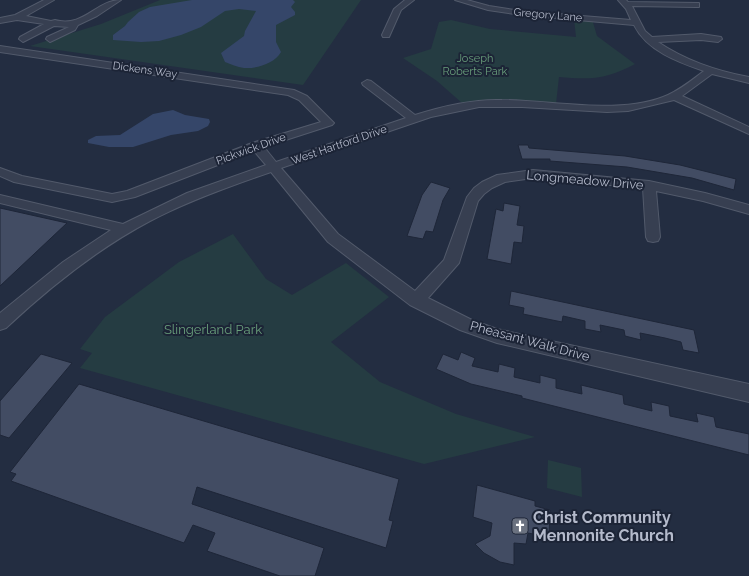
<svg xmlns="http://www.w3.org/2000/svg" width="749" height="576" font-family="Raleway,sans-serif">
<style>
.green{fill:#253c42}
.water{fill:#354669}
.building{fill:#424c63;stroke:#1e2638}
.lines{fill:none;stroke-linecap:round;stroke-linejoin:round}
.minor-casing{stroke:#525a6b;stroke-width:2}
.minor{fill:#373f51;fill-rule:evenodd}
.labels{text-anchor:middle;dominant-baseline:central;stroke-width:4;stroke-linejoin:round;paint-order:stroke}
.far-street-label{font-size:11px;fill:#b4bacb;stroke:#1c2436}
.far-park-label{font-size:11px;fill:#699e7b;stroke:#1c2436}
.street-label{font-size:13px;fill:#b4bacb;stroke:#1c2436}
.park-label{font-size:13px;fill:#699e7b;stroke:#1c2436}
.near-poi-label{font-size:16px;font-weight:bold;fill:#b4bacb;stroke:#1c2436;text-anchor:start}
</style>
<rect width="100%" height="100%" fill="#232d41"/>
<!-- green -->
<path class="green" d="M160,0H361L303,85L30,46L101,24Z
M574,19H592L597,36L635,64C607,79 591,80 559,77L556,104L509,99L462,103L437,81L403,58L431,49L439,22L451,20L490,29L576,37Z
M233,234L266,279L292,295L346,263L389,297L331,342L380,382L456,414L535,437L424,464L80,368L92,353L80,349L105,317L179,262Z
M548,460L581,468L582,497L547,488Z"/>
<!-- water -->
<path class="water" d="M192,0H293L295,2L291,7L295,12V15L276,25V42L281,52C275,63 257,69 244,68C237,67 231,64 225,62L221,53L244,36L245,31L256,11L239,9L225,11L201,27L181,35L159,41L141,42L113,40V35L125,26L128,22L139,12L150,7Z
M173,110L185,115L209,119L210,122L208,126L198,131L171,135L133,147H109L88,143V140L96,136L120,135L153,114Z"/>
<!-- building -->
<path class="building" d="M518,145H528L529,148L625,156L680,165L736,179L734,190L692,178L627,167L550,161V159H522Z
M431,182L450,188L443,200L433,232L426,231L423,239L407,236L422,195Z
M504,203L520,206L517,225L524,226L522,243L514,242L511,264L487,259L496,209L503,211Z
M0,208L67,223L0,286Z
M511,291L694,330L699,353L683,350L681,342L665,338L640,333L641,340L625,336L624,330L600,325L601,332L585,329V321L563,316L562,322L523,314L524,308L509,305Z
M461,352L475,358L472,366L498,372L499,364L515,368L514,377L540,383V375L556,379V388L582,394L581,385L623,395L624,404L652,411L651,402L669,406L670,416L698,422L696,413L714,417L716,427L749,434V455L522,398V396L471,384L436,369L443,354L458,360Z
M41,354L72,363L9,438L0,435V401Z
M79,384L399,479L389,520L393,521L386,548L197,487L192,504L324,548L315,576H280L207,551L215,533L193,525L184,543L11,481L16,474L10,472Z
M477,485L535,501V506L550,510L549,535L533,530V534L528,533L526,544L514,543V565L500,562L484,553L475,544L490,536L492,523L473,517Z"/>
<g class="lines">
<!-- minor casing -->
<g class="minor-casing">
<path id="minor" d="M44,0H54L26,16L51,21L55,20C84,28 96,0 121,0L97,16L78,25L75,30L50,42L46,39L47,37L69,27L54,26L23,42L19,39L20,37L44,24L17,20L0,23V18L15,15Z
M405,0H414L401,10L389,37H383L382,35L394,9Z
M455,0H467L489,6L521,11L631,20L626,9L618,0H626L628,2L699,3V7H696L632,6L645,31L652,37L701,34L721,37L722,39L718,42L701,40L658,42C685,60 716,71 749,77V83L712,74L682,96L749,127V134L674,100L628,111L607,112L522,107H479L431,117L281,168L338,234L415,291L444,260L467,197L474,188L482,182L497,175L533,170L649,181L705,193L749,205V214L703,201L656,191L660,237L658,241L653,242L648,241L646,237L643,188L533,178L505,182L492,188L484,194L478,201L459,263L428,298L472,320L497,329L749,384V402L497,343L460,330L410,305L328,242L271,172C230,186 188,201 150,221C97,249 50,287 6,328L0,330V313L63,262L111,230L0,203V195L123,224L187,193L266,165L254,151L135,197L112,202L14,182L0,176V168L22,176L112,194L127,191L252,143L321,122L299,100L288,95L0,52V46L294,90L307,96L334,123L332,125L264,147L276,162L406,118L363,85L362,83L367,80L371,81L415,115C443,106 473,99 502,100C552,100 622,116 668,95C681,89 692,80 704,71C678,62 647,51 634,25L521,15L488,10Z"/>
</g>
<!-- minor -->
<use href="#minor" class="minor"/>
</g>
<!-- icons -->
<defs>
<g id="church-square" transform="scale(0.9)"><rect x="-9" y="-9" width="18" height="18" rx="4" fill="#6b7280" stroke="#1c2436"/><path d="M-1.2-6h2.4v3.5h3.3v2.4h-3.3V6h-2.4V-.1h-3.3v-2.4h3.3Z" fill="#fff"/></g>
</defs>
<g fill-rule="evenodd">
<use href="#church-square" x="520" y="526"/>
</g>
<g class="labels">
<!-- far-street labels -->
<g class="far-street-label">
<text transform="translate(548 15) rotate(5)">Gregory Lane</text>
<text transform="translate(145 70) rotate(8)">Dickens Way</text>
<text transform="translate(339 145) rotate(-19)">West Hartford Drive</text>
<text transform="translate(251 149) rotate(-20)">Pickwick Drive</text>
</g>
<!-- far-park labels -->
<g class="far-park-label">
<text x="475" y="58">Joseph<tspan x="475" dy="13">Roberts Park</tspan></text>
</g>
<!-- street labels -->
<g class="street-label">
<text transform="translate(585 180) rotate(5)">Longmeadow Drive</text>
<text transform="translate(530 341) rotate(15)">Pheasant Walk Drive</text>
</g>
<!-- park labels -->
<g class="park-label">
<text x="213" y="329">Slingerland Park</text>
</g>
<!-- near-poi labels -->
<g class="near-poi-label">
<text x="533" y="517">Christ Community<tspan x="533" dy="18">Mennonite Church</tspan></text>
</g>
</g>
</svg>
